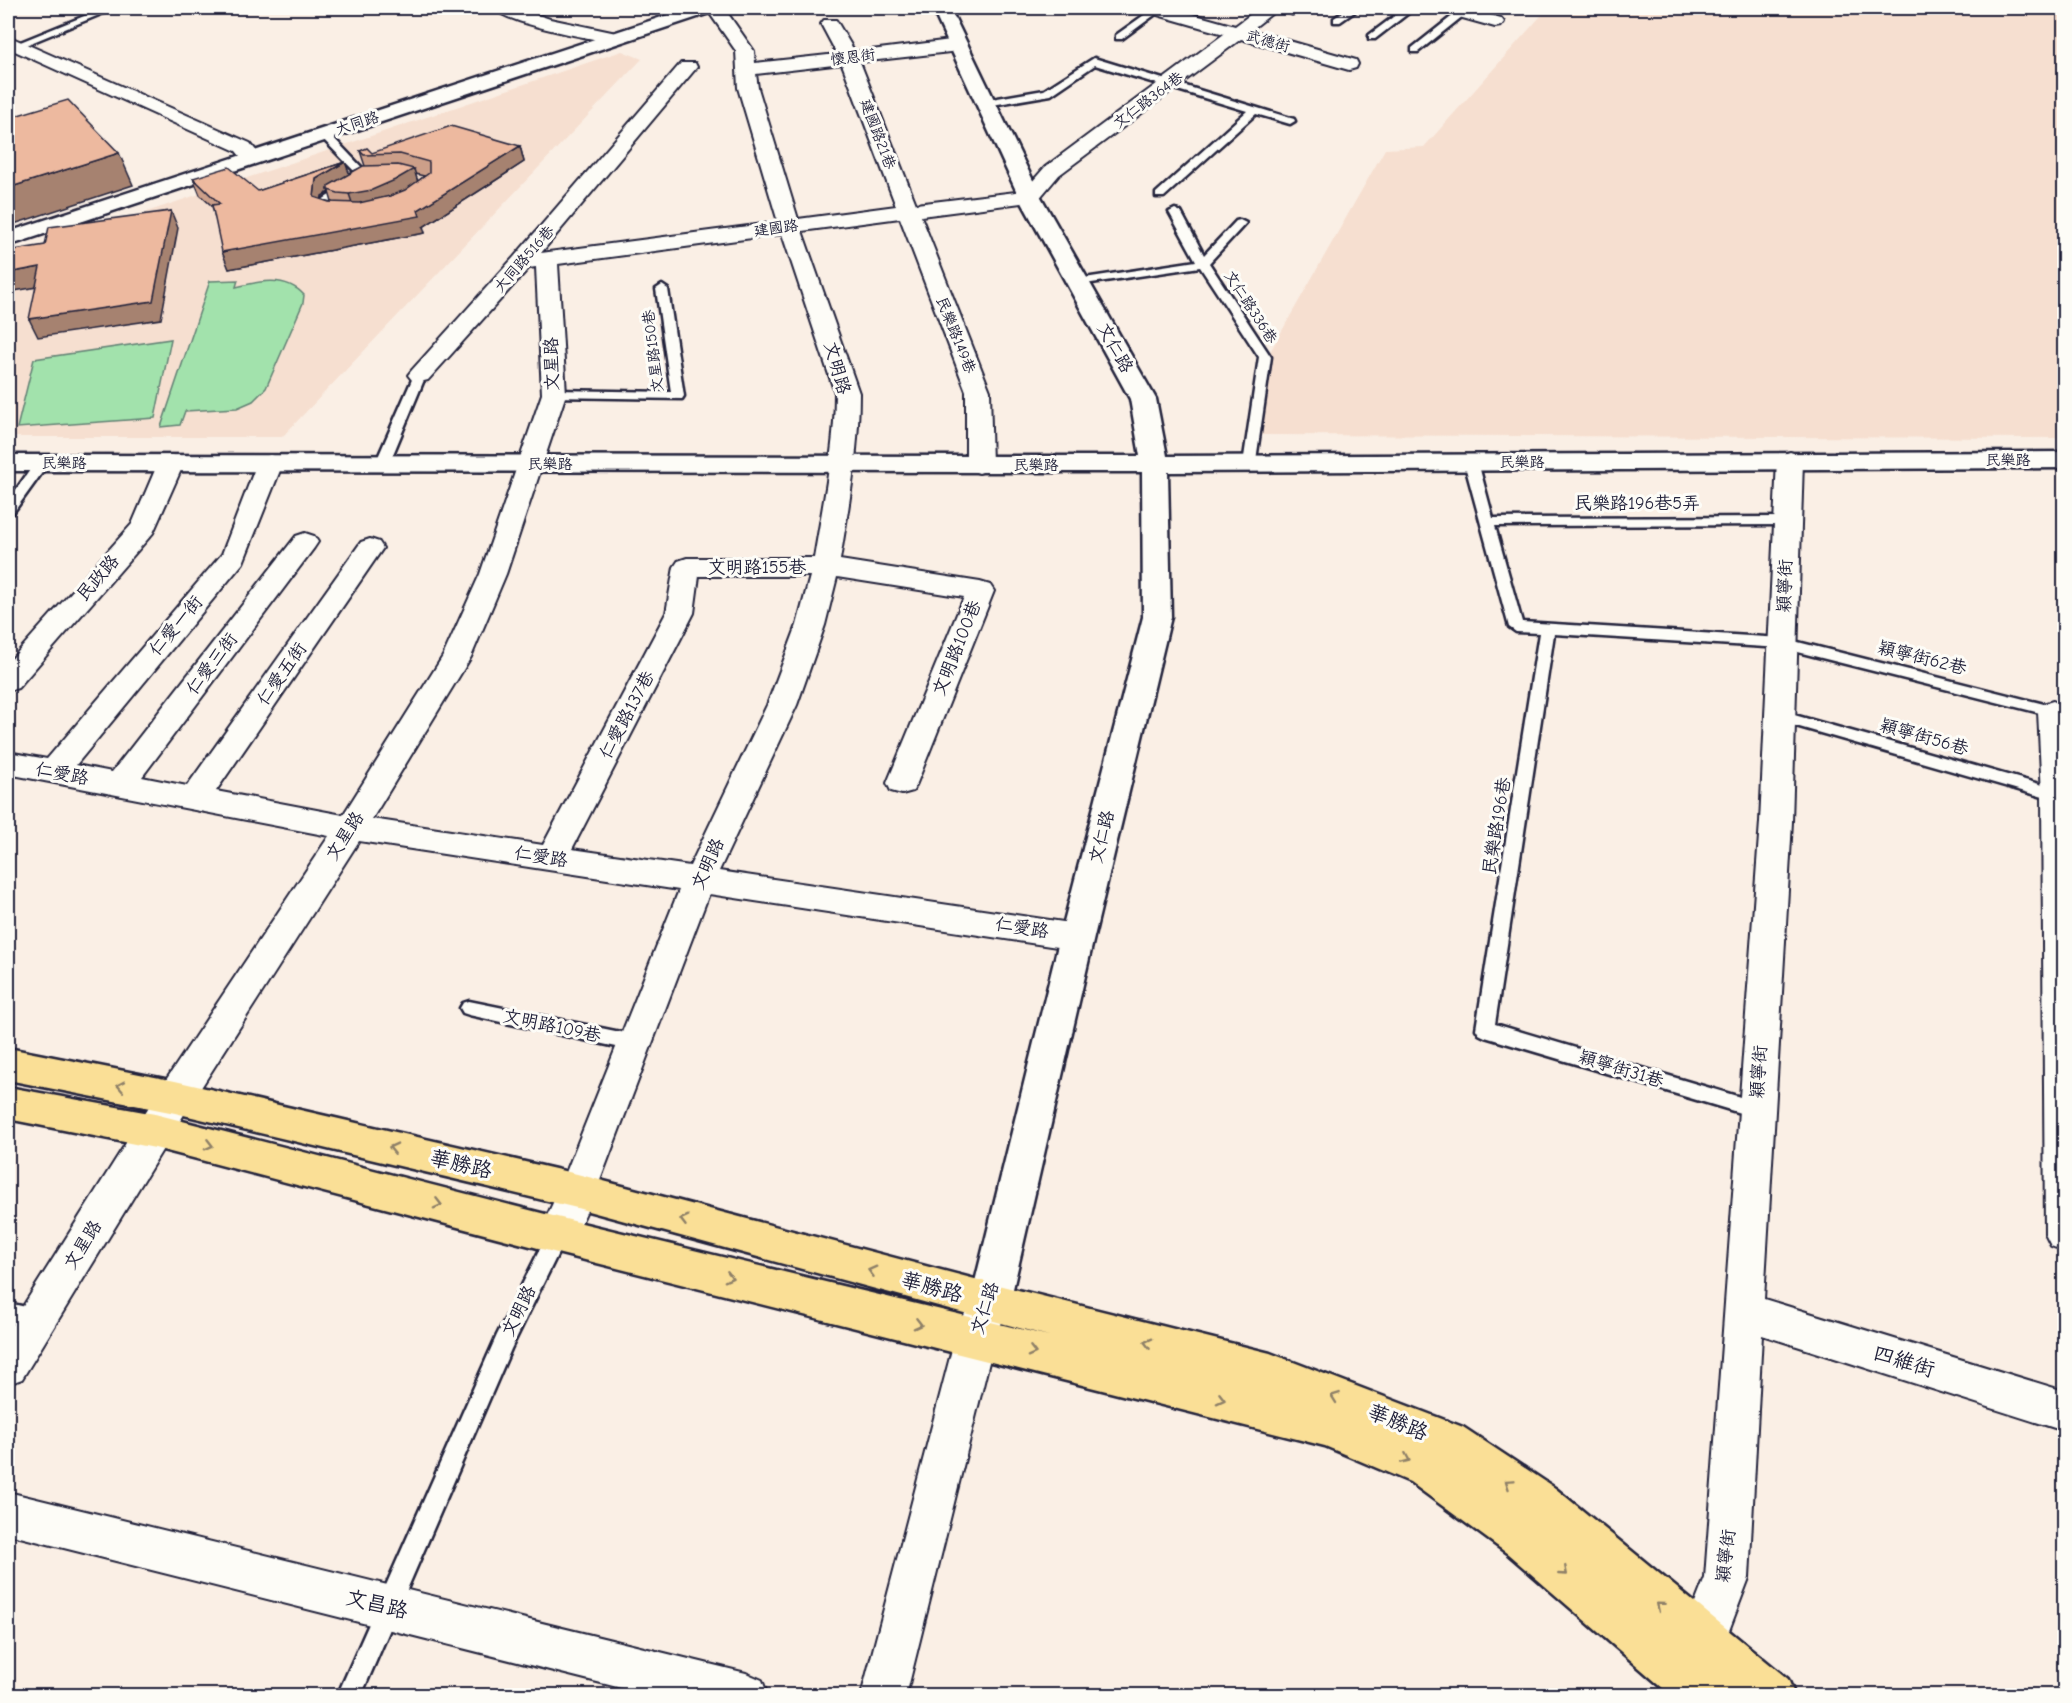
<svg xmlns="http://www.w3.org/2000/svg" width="2072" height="1703" font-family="'Comic Neue','LXGW WenKai TC',sans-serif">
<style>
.built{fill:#f6dfd0}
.green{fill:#a2e2ac;stroke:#628274;stroke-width:1.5}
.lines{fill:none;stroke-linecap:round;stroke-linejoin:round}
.lane-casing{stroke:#22223b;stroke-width:5}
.street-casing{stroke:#22223b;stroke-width:4}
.secondary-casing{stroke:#22223b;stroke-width:5}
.primary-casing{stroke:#22223b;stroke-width:5}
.lane{fill:#fdfcf7;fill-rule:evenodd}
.street{fill:#fdfcf7;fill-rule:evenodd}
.secondary{fill:#fdfcf7;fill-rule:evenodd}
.primary{fill:#fadf96;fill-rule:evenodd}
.wall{fill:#cc9f89;stroke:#22223b;stroke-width:1.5;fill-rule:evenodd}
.shaded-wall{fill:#a6826f;stroke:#22223b;stroke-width:1.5}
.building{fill:#edb99f;stroke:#22223b;stroke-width:1.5}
.oneway{stroke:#8e8068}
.labels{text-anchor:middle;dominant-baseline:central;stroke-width:6;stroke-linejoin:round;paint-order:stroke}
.far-street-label{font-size:15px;fill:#22223b;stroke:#fdfcf7}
.street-label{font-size:18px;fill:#22223b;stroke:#fdfcf7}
.near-street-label{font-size:21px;fill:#22223b;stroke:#fdfcf7}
</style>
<rect width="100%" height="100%" fill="#faefe5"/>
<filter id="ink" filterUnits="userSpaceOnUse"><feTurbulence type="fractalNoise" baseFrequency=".0167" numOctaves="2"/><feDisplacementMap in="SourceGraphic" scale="12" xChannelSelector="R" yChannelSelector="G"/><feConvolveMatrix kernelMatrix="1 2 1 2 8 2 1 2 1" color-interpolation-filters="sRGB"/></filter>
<g filter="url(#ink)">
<!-- built -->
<path class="built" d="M1548,8H2064V438L1249,435L1266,359L1385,149L1424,147Z
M622,51L642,59L282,437H8V259Z"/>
<!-- green -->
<path class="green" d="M238,280L236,287C259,281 286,275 304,295L303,303L266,388L253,401L237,408L185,411L180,425L161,427L210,281Z
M171,339L155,418L17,428L34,359Z"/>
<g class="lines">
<!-- lane casing -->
<g class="lane-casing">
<path id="lane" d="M104,8H116L21,47L13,45Z
M1154,8H1164L1122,39H1116V35Z
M1291,8H1302L1292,14L1287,11Z
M1349,8H1360L1340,22H1334V18Z
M1405,8H1415L1375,39H1369V35Z
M1460,10L1468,12L1418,52H1412V48Z
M1094,58L1294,119L1295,121L1290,124L1256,114L1164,197H1156V193L1247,111L1095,65L1051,95L986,106L981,103L986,100L1044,90Z
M324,131L328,132L371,177L332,201V210L341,217L335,220L320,211L322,200L359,176L320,136V132Z
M1175,209L1181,212L1204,255L1236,221L1240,220L1246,223L1209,263L1271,357L1255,467L1250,468L1243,464L1259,357L1200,267L1078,285L1072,282L1078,279L1196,261L1169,212Z
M662,285L668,289L684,396L682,399L550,397L548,394L550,391L554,390L671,392L656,289Z
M420,371L426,375L389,464L382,468L377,467L375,464L414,375Z
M1471,458L1478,462L1493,518L1787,517L1794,521L1787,525L1495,526L1522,622L1782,638L2064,709V719L1782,648L1554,634L1495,1024L1757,1102L1764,1104L1766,1110L1764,1116L1757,1118L1485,1037L1479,1034L1476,1029L1539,633L1516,632L1509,627L1464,462Z
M42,459L49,463L13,513L8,514V501L37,460Z
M1780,711L2057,789L2063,791L2064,796L2057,801L1775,720L1772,716L1775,712Z
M469,1001L635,1035L641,1038L644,1043L641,1048L635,1051L469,1015L463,1013L460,1008L463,1003Z
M557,1226L564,1229L567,1235L511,1349L361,1696H337L497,1335L550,1229Z
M8,1303L44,1311L47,1318L44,1325L37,1328L8,1323Z"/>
</g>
<!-- street casing -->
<g class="street-casing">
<path id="street" d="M494,8H517L550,19L621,34L624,38L621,42L615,43C592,39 506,24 494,8Z
M706,8H724L754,51L755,63L837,54L821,24L824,20H836L855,52L959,39L965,41L968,45L965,49L959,51L860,62L916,204L1024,191L1045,167L1224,34L1147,12L1144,8H1171L1235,26L1259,8H1279L1251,30L1356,60L1358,64L1356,68L1349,70L1241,39L1059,175L1037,201L921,216L990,391L992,465L988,470L979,473L970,470L966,465V391L900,218L802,231L859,393C859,449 849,505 840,560L980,582L990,585L994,591L917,783L913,791L902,794L891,791L887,783L964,597L837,577L825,625L797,705L719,871L1077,924L1089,928L1093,937L1089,946L1077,950L709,894L596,1191L570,1247L557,1252L544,1247L538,1235L559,1190L679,890L359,841L188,1108L22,1379L8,1384V1330L162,1086L329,836L8,774V752L47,759L222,554L257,463L261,458L270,455L279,458L283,463L243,563L76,765L112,772L296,536L305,533L314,536L318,542L314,548L142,777L187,786L361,542L370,539L379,542L383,548L216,791L343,815L443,656L480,574L542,394L536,267L529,268L428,380L420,382L412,380L408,375L412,370L514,257L681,63H695L697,67L541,253L778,222L738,88L736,51ZM842,64L896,206L798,219L758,88L756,74ZM782,234L835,393C835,449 823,503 814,558H687L678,561L674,567L666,613L543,845L372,819L471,657L506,574L566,394L558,264ZM699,576H810L797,625L767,705L690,866L572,849L694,613Z
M1438,8H1465L1501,18L1504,22L1501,26L1495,27L1441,12Z
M8,36L250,143L262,158L259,162H245L236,151L8,48Z
M1790,452L1799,455L1803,460L1792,822L1764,1299L2064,1391V1431L1762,1335L1749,1578L1719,1657L1709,1671L1693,1677L1677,1671L1671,1655L1677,1639L1686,1626L1705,1578L1760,822L1777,460L1781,455Z
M171,455L180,458L184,463L153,533L18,688L8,691V663L132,524L158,463L162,458Z
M2053,701L2064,706V1251L2051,1246L2045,1234L2042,795L2038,711L2043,704Z
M975,1319L989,1325L995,1338L906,1696H861L955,1338L961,1325Z
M8,1492L746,1673L762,1680L768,1696H653L8,1534Z"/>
</g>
<!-- secondary casing -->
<g class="secondary-casing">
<path id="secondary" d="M689,8H715L713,12L8,246V232Z
M932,8H950L1041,197L1156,399L1167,456L2064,452V468L1168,472L1171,617L1094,937L1010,1302L990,1352L975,1358L960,1352L954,1338L970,1302L1060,937L1143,617L1142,472L8,471V455L1140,456L1130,399L1019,197Z"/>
</g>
<!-- primary casing -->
<g class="primary-casing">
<path id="primary" d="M8,1048L175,1081L577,1174L990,1283L1270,1353L1463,1427L1555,1488L1788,1679L1795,1696H1672L1508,1554L1410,1482L1325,1446L557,1253L155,1148L8,1119V1087L155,1114L557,1217L1049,1336L577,1208L175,1113L8,1080Z"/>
</g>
<!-- lane -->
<use href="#lane" class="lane"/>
<!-- street -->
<use href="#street" class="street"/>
<!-- secondary -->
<use href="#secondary" class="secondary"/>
<!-- primary -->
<use href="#primary" class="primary"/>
</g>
<!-- wall -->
<path class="wall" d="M520,146L524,162L423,227L425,233L229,269L212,206L200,195L193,178L258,191L345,162L349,173L365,166L360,151L372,153ZM415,174L424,176L418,181ZM329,192L332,202L321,200L322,196Z"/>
<!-- shaded-wall -->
<path class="shaded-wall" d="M520,146L524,162L423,227L425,233L229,269L222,252L418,210Z
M119,153L133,185L8,226V188Z
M345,162L351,178L328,190L329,192L322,196L320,214L314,197L316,179Z
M414,169L419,186L355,211L349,194Z
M171,211L178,228L161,319L38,337L29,319Z
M40,267L49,285L8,292V273Z"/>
<!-- building -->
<path class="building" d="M68,100L119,153L8,188V118Z
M451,126L520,146L418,210L420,216L222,252L212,205L220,204L193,178L229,167L258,191L345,162L316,179L314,197L329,202L359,203L390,196L405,190L429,173V162L400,154L364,155L360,151L367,148L372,153Z
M398,165L414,169L395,180L372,190L349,194L338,193L328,190V186L363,166Z
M171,211L153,301L29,319L40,267L8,273V251L45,245L49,227Z"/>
<!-- one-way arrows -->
<defs><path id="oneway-chevron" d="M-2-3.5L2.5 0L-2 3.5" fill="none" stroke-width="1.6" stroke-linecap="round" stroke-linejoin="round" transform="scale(1.5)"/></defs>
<g class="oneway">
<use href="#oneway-chevron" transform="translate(121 1086) rotate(-169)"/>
<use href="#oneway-chevron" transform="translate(209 1145) rotate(14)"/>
<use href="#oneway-chevron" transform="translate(393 1148) rotate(-167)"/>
<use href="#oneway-chevron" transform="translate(438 1204) rotate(14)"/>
<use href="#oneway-chevron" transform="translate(684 1220) rotate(-165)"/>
<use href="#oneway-chevron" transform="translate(872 1271) rotate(-165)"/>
<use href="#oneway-chevron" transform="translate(729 1277) rotate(14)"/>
<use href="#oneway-chevron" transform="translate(918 1324) rotate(14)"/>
<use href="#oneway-chevron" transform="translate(1148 1343) rotate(-166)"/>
<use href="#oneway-chevron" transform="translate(1032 1352) rotate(14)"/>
<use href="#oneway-chevron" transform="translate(1335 1397) rotate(-160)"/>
<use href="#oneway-chevron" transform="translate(1221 1399) rotate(14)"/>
<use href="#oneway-chevron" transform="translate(1406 1459) rotate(23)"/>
<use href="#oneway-chevron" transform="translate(1509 1483) rotate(-146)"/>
<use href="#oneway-chevron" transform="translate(1564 1572) rotate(41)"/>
<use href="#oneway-chevron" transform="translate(1660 1606) rotate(-140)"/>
</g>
</g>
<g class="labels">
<!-- far-street labels -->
<g class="far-street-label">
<text transform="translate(1268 41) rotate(16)">武德街</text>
<text transform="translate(853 57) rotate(-7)">懷恩街</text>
<text transform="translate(1148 100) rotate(-37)">文仁路364巷</text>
<text transform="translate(357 123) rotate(-18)">大同路</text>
<text transform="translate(878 134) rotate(69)">建國路21巷</text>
<text transform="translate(776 228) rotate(-8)">建國路</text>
<text transform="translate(524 259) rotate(-49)">大同路516巷</text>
<text transform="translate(1251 307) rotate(57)">文仁路336巷</text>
<text transform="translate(956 335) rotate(68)">民樂路149巷</text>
<text transform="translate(653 351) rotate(-97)">文星路150巷</text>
<text x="2008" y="460">民樂路</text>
<text x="1522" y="462">民樂路</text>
<text x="64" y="463">民樂路</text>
<text x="550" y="464">民樂路</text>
<text x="1036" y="465">民樂路</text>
</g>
<!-- street labels -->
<g class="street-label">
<text transform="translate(1115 348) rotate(61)">文仁路</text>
<text transform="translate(552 364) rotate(-91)">文星路</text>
<text transform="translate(837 368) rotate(74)">文明路</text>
<text x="1637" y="503">民樂路196巷5弄</text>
<text x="757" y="567">文明路155巷</text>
<text transform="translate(98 578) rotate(-49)">民政路</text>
<text transform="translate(1785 586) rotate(-88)">穎寧街</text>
<text transform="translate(176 626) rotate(-50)">仁愛一街</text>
<text transform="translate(957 648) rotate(-68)">文明路100巷</text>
<text transform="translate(1922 658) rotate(14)">穎寧街62巷</text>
<text transform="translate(212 664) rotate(-53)">仁愛三街</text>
<text transform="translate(282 674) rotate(-55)">仁愛五街</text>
<text transform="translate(627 715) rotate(-62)">仁愛路137巷</text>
<text transform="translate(1924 737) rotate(16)">穎寧街56巷</text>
<text transform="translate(62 774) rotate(11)">仁愛路</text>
<text transform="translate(1497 826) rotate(-81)">民樂路196巷</text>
<text transform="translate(345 836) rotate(-57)">文星路</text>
<text transform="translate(1102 837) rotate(-76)">文仁路</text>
<text transform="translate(541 857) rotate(9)">仁愛路</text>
<text transform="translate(708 864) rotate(-66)">文明路</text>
<text transform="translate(1022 928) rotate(9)">仁愛路</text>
<text transform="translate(552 1026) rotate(12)">文明路109巷</text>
<text transform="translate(1621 1069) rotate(17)">穎寧街31巷</text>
<text transform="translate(1759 1072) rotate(-86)">穎寧街</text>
<text transform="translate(83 1245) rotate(-58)">文星路</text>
<text transform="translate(985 1308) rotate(-72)">文仁路</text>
<text transform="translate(519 1311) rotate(-64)">文明路</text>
<text transform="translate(1726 1556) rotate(-83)">穎寧街</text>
</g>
<!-- near-street labels -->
<g class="near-street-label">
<text transform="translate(461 1164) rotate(13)">華勝路</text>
<text transform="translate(932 1287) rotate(15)">華勝路</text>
<text transform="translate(1904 1361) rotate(17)">四維街</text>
<text transform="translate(1398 1422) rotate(22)">華勝路</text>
<text transform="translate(377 1604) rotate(14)">文昌路</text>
</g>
</g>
<!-- margin -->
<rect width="2072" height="1703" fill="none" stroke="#fdfcf7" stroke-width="30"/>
<rect x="15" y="15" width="2042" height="1673" fill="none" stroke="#22223b" stroke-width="2" filter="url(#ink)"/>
</svg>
